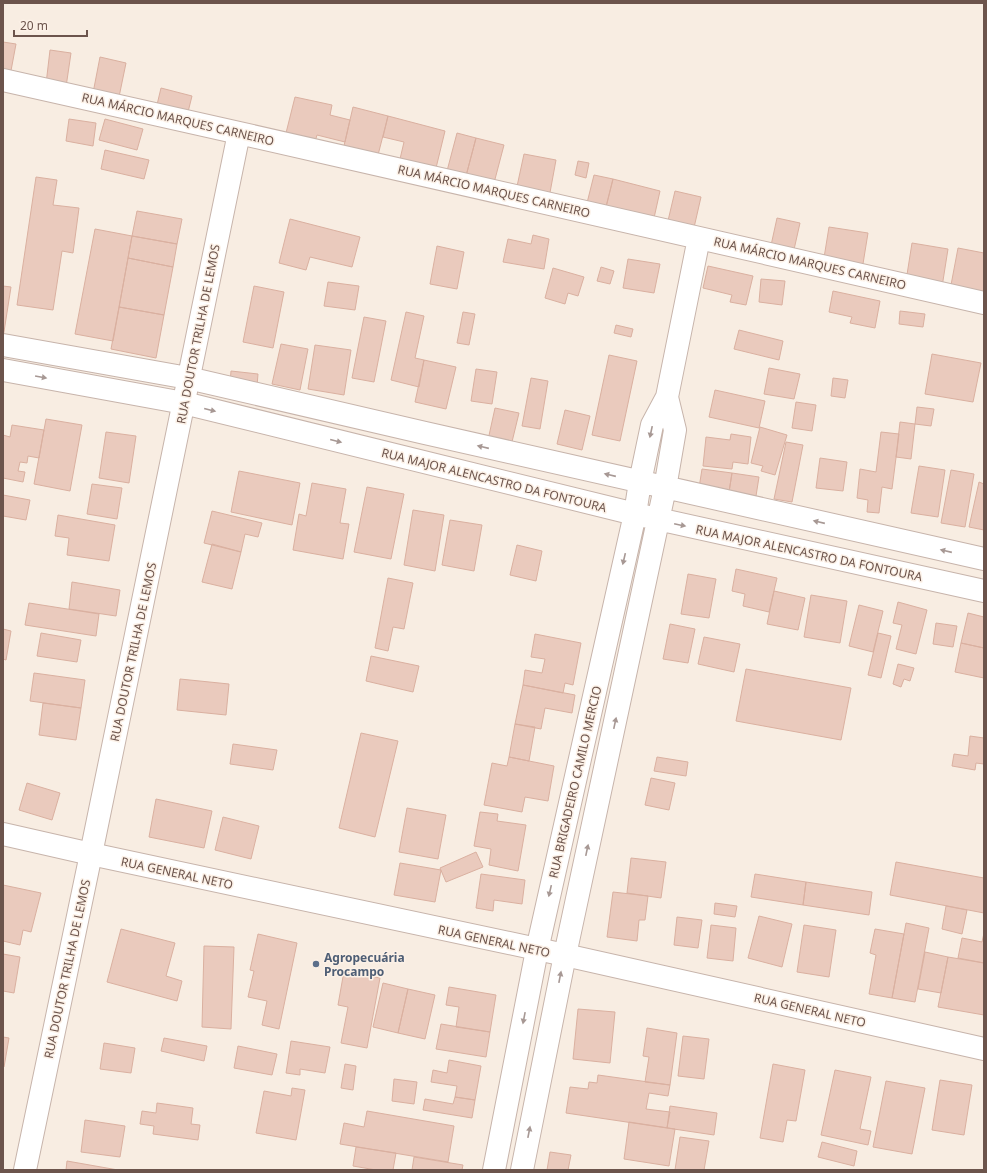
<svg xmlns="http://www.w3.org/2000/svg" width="987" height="1173" font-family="'Noto Sans',sans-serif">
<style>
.building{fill:#eacabd;stroke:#dab0a0}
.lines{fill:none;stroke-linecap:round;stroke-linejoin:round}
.minor-casing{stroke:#c7b4ab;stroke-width:24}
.tertiary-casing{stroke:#c7b4ab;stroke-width:24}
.minor{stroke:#fff;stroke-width:22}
.tertiary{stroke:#fff;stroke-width:22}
.oneway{fill:#a79894}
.service-dot{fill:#5c6f8a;stroke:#fcf1e7;stroke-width:1.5}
.labels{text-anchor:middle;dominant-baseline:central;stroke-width:3;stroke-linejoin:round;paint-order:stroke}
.street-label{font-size:12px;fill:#6c544c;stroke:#fcf1e7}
.service-label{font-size:12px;font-weight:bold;fill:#4e5e75;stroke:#fcf1e7;text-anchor:start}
</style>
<rect width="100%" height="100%" fill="#f8ede2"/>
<!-- building -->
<path class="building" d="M3,42L16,44L10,76L3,75Z
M50,50L71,53L66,87L46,84Z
M100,57L126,63L119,97L93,93Z
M161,88L192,96L187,116L156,109Z
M295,97L332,105L330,115L350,120L345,142L317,135L314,145L285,137Z
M353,107L388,116L377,159L343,150Z
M388,116L445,131L436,168L400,159L404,142L383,137Z
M69,119L96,123L93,146L66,141Z
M105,119L143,129L137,150L99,140Z
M457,133L476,138L466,176L447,171Z
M476,138L504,145L494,183L466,176Z
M105,150L149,160L144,179L101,169Z
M524,154L556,160L549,198L516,191Z
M578,161L589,163L586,178L575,175Z
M594,175L613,179L606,207L587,203Z
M36,177L57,180L53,205L79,208L73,253L62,251L53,310L17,305Z
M613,179L660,191L654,218L606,207Z
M675,191L701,197L693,232L667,225Z
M137,211L182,219L177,244L132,236Z
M777,218L800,223L793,254L770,250Z
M290,219L360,237L352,267L310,257L306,270L279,263Z
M829,227L868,233L862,270L823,264Z
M95,229L132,236L113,341L75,334Z
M533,235L549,239L544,269L503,262L508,239L531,244Z
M132,236L177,244L173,267L128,258Z
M912,243L948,249L942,287L906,281Z
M437,246L464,252L457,289L430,284Z
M958,248L984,253V292L951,285Z
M128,258L173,267L164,315L119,307Z
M628,259L660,264L654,293L623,288Z
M708,266L753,276L746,305L730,302L732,295L703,288Z
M601,267L614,271L610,284L597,281Z
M553,268L584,277L578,296L568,293L565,304L545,298Z
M761,279L785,281L782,305L759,302Z
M328,282L359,286L355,310L324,306Z
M3,286L11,287L3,338Z
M254,286L284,292L273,348L243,342Z
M833,291L880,301L875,328L850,323L852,317L829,312Z
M119,307L164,315L156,358L111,349Z
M900,311L925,314L923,327L899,324Z
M406,312L424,316L415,358L424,360L419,387L391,380Z
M463,312L475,314L469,345L457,343Z
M364,317L386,321L374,382L352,378Z
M616,325L633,329L631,337L614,333Z
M739,330L783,341L779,360L734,349Z
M281,344L308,349L300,390L272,384Z
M315,345L351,350L344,395L308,389Z
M932,354L981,363L973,402L925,394Z
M609,355L637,361L620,441L592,435Z
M424,360L456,367L446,409L415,402Z
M769,368L800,374L794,399L764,394Z
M476,369L497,372L492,404L471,401Z
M231,371L258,374L257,386L230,384Z
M531,378L548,381L540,429L522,426Z
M833,378L848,380L845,398L831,396Z
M715,390L765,401L759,428L709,417Z
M796,402L816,405L812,431L792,428Z
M917,407L934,409L931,426L915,424Z
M495,408L519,413L511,446L488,440Z
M565,410L590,416L582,450L557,444Z
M46,419L82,425L70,491L34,484Z
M900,422L915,424L911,459L896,457Z
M12,425L44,430L39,458L28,456L27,463L20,462L18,471L25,472L23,482L3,478V435L10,437Z
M760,427L787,435L775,475L761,471L763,466L751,463Z
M106,432L136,436L129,483L99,478Z
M881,432L899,434L892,489L882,487L879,513L867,512L868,500L857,498L860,469L876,472Z
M731,434L751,437L748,464L733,462L732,469L703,466L706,437L730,440Z
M786,442L803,445L792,502L774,499Z
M820,458L847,462L843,491L816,488Z
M919,466L945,470L938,517L911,513Z
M702,469L732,473L729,492L699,488Z
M951,470L974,474L965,527L941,523Z
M239,471L300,483L292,525L231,512Z
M732,473L759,477L756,496L729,492Z
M979,482L984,484V530L969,527Z
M312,483L346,489L340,523L349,524L343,559L293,550L299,514L306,516Z
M92,484L122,488L117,519L87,514Z
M367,487L404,494L391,559L354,552Z
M3,495L30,500L26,520L3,516Z
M413,510L444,515L435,571L404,565Z
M212,511L262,523L258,537L245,534L241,552L204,543Z
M58,515L115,525L109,561L67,555L69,538L55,536Z
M450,520L482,525L474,571L442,565Z
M212,544L241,552L232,589L202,582Z
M517,545L542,551L536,581L510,575Z
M736,569L777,578L769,612L743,606L745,594L732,591Z
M688,574L716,579L709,618L681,614Z
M388,578L413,583L404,629L393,627L388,651L375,648Z
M72,582L120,590L116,616L69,609Z
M774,591L805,598L798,630L767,624Z
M811,595L847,601L840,643L804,637Z
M898,602L927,610L916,654L896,649L902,625L893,623Z
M29,603L99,614L96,636L25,625Z
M859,605L883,611L873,652L849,646Z
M968,613L984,617V648L961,643Z
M936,623L957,626L953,647L933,644Z
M670,624L695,629L688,663L663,659Z
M3,629L11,631L6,660L3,659Z
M41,633L81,640L77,662L37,656Z
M878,633L891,636L881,678L868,675Z
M535,634L581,643L573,685L565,683L563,693L523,685L525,670L542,673L545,659L531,657Z
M704,637L740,644L734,672L698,664Z
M961,643L984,648V678L955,672Z
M371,656L419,666L413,692L366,681Z
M898,664L914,668L910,681L904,679L901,687L893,684Z
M746,669L851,688L841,740L736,721Z
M34,673L85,680L81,708L30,701Z
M180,679L229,684L226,715L177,710Z
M523,685L575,695L572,713L545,708L541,729L515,724Z
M43,703L81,708L76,740L39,735Z
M515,724L535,727L529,761L509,757Z
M361,733L398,741L375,837L339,828Z
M970,736L984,738V764L976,763L975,770L952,766L954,754L968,756Z
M233,744L277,750L273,770L230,764Z
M509,757L554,766L548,801L525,797L522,812L484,805L492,763L507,766Z
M657,757L688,762L686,776L654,771Z
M651,778L675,783L669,810L645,805Z
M27,783L60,793L52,820L19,810Z
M156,799L212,811L204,848L149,837Z
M407,808L446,815L438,859L399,852Z
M480,812L498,814L497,821L526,825L518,871L489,865L491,849L474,846Z
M223,817L259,826L251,859L215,850Z
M476,852L483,867L446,882L440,868Z
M631,858L666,862L661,898L627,893Z
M896,862L984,878V913L890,895Z
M400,863L441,870L435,902L394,895Z
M481,874L525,880L522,904L494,900L493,911L476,908Z
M755,874L806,882L803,905L751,897Z
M806,882L872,892L869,915L803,905Z
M3,885L41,893L31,932L23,930L20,945L3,941Z
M613,892L648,896L645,920H639L637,941L607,937Z
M715,903L737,906L735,917L714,914Z
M946,906L967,910L962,934L942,929Z
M759,916L792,924L782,967L748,958Z
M677,917L702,920L698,948L674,945Z
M906,923L929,928L915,1002L892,998Z
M711,925L736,928L733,961L707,958Z
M804,925L836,930L829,977L797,972Z
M121,929L175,943L166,976L182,981L177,1001L107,982Z
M875,929L904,934L892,998L869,994L876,955L870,953Z
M984,933V963L958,958L962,938L982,942Z
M258,934L297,943L279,1029L262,1025L267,1001L248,997L254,971L250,970Z
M204,946L234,947L231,1029L202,1027Z
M925,952L948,957L941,993L918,989Z
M3,954L20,957L14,993L3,991Z
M948,957L984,963V1015L938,1007Z
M344,971L380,978L367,1048L341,1043L348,1007L338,1005Z
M383,983L408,989L398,1033L373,1027Z
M449,987L496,995L490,1032L456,1027L459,1007L446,1005Z
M408,989L435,995L425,1039L398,1033Z
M578,1009L615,1012L610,1063L573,1059Z
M441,1024L490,1032L486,1057L436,1049Z
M647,1028L677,1033L670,1085L645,1082L649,1057L643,1056Z
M683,1036L709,1039L704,1079L678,1076Z
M3,1037L9,1038L4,1067H3Z
M164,1038L207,1046L204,1061L161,1051Z
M291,1041L330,1047L325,1073L300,1069V1075L286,1073Z
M104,1043L135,1048L131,1073L100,1069Z
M238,1046L277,1054L272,1075L234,1068Z
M449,1060L481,1066L475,1100L455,1097L457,1086L431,1082L433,1070L447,1073Z
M345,1064L356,1066L353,1090L341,1088Z
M773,1064L805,1070L796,1121L787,1120L783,1142L760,1138Z
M835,1070L871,1077L860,1129L871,1131L868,1145L821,1135Z
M598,1075L670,1085L668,1096L649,1093L646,1109L670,1112L667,1128L566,1113L570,1087L588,1089L589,1082L597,1083Z
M394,1079L417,1082L414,1104L392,1101Z
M940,1080L972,1085L964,1135L932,1130Z
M886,1081L925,1088L912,1154L873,1147Z
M292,1088L305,1090L296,1140L256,1133L264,1091L291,1096Z
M455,1097L475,1100L472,1118L423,1110L425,1099L453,1104Z
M157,1103L193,1108L191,1124L200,1125L198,1140L153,1134L154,1126L140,1124L142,1111L156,1113Z
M670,1106L717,1113L714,1135L667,1128Z
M367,1111L454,1126L448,1162L340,1144L344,1123L364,1127Z
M85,1120L125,1126L120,1157L81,1152Z
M629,1122L675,1129L669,1166L624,1159Z
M680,1137L709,1141L704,1170H675Z
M822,1142L857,1151L854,1166L818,1157Z
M356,1147L396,1153L393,1170H376L353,1166Z
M550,1152L571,1155L568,1170H547Z
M414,1157L463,1165L462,1170H412Z
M67,1161L118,1170H66Z"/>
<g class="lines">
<!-- minor casing -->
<g class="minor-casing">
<path id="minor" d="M3,80L239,133L984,303
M3,345L188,378L425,433L984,559
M3,370L184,403L635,514L984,591
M25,1170L91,854L239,133
M494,1170L537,950L635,514L640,482L652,425L667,397L699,238
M522,1170L565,955L665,488L675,430L667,397"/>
</g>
<!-- tertiary casing -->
<g class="tertiary-casing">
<path id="tertiary" d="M3,834L91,854L565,955L984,1049"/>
</g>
<!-- minor -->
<use href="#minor" class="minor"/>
<!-- tertiary -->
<use href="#tertiary" class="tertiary"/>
</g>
<!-- one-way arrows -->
<defs><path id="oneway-solid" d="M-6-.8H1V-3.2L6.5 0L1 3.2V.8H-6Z"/></defs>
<g class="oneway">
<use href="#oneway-solid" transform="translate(41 377) rotate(10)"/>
<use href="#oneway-solid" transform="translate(210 410) rotate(14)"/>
<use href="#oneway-solid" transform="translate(651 432) rotate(102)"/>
<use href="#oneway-solid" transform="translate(336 441) rotate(14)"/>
<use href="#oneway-solid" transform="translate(483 447) rotate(-167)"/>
<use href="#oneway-solid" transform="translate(610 475) rotate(-167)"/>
<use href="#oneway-solid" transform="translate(819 522) rotate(-167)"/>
<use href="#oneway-solid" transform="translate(680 525) rotate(12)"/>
<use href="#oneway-solid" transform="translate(946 551) rotate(-167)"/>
<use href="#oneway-solid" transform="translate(624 559) rotate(103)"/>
<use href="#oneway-solid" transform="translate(615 723) rotate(-78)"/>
<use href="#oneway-solid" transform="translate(587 850) rotate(-78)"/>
<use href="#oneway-solid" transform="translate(550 891) rotate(103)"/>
<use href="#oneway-solid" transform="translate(560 977) rotate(-79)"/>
<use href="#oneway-solid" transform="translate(524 1018) rotate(101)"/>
<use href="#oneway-solid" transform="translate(529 1132) rotate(-79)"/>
</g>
<!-- markers -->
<circle class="service-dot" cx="316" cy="964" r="4"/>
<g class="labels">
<!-- street labels -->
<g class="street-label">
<text transform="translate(178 119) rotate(13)">RUA MÁRCIO MARQUES CARNEIRO</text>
<text transform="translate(494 191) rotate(13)">RUA MÁRCIO MARQUES CARNEIRO</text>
<text transform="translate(810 263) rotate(13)">RUA MÁRCIO MARQUES CARNEIRO</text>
<text transform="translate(198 334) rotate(-79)">RUA DOUTOR TRILHA DE LEMOS</text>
<text transform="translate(494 480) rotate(14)">RUA MAJOR ALENCASTRO DA FONTOURA</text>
<text transform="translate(809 553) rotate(12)">RUA MAJOR ALENCASTRO DA FONTOURA</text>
<text transform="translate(133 652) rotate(-78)">RUA DOUTOR TRILHA DE LEMOS</text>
<text transform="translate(575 782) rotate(-77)">RUA BRIGADEIRO CAMILO MERCIO</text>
<text transform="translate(177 873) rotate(12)">RUA GENERAL NETO</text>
<text transform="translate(494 941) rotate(12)">RUA GENERAL NETO</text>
<text transform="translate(67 969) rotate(-78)">RUA DOUTOR TRILHA DE LEMOS</text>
<text transform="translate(810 1010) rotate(13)">RUA GENERAL NETO</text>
</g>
<!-- service labels -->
<g class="service-label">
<text x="324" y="957">Agropecuária<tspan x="324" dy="14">Procampo</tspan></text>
</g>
</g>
<!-- border -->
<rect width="987" height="1173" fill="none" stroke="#6c544c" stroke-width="8"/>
<!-- scale -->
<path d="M14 30v6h73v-6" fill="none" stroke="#6c544c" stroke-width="2"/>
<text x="20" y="30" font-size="12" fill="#6c544c" stroke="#fcf1e7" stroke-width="3" paint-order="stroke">20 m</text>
</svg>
